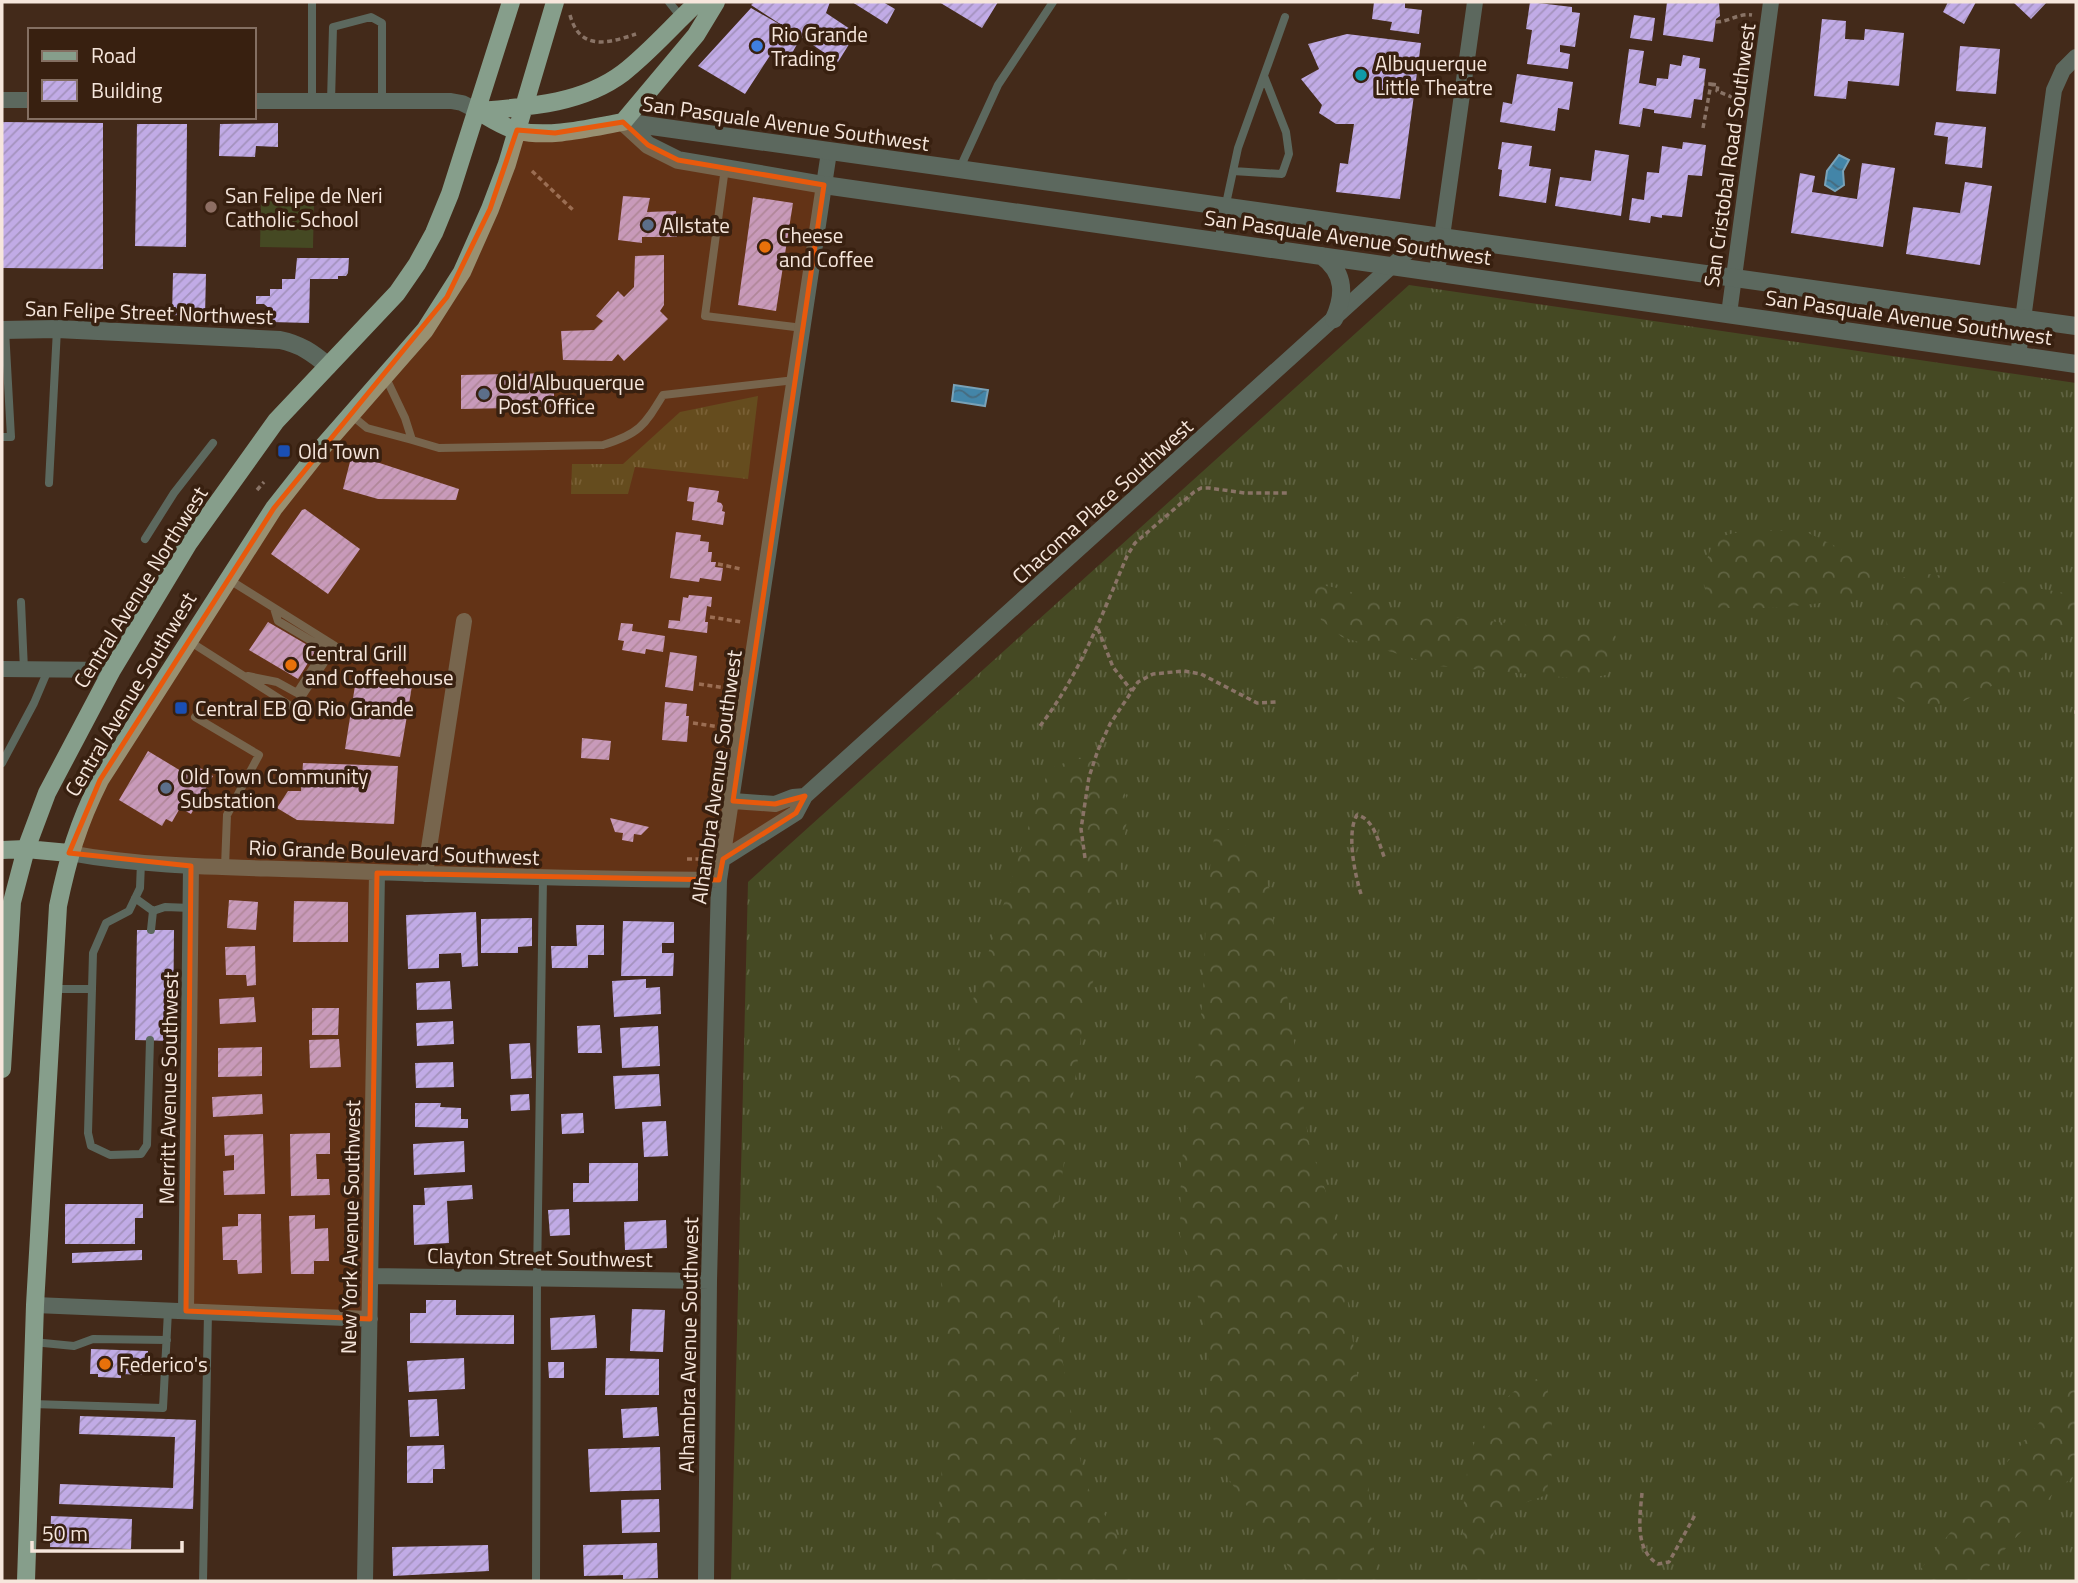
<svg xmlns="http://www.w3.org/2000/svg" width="2078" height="1583" font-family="'Titillium Web',sans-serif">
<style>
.grass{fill:url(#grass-tufts)}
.forest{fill:url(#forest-crowns)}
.pitch{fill:#454923}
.water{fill:url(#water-waves);stroke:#79a2b8;stroke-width:2}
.building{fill:url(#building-hatch)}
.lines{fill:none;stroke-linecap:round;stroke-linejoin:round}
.path{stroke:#897366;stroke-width:3.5;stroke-dasharray:5 3.5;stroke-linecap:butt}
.service{stroke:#5c685e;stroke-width:8}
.minor{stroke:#5c685e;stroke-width:16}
.tertiary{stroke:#5c685e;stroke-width:18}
.primary{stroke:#869e8b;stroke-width:18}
.marked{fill:#e8590c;fill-opacity:0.2;stroke:#e8590c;stroke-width:5;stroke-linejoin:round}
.shop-dot{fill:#3f7fe0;stroke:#382010;stroke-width:2.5}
.culture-dot{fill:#0f9aa8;stroke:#382010;stroke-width:2.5}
.education-dot{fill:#8d6e63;stroke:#382010;stroke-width:2.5}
.service-dot{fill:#5c6f8a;stroke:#382010;stroke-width:2.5}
.food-dot{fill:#e8710a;stroke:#382010;stroke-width:2.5}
.transit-dot{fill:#1a4fb4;stroke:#382010;stroke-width:2.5}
.labels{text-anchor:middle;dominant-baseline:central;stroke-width:7;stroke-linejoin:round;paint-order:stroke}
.poi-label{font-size:21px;fill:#f6e6dc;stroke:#382010;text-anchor:start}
.street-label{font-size:21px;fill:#f6e6dc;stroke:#382010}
</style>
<defs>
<pattern id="grass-tufts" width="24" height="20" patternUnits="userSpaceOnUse" patternTransform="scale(1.75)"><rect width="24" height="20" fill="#454923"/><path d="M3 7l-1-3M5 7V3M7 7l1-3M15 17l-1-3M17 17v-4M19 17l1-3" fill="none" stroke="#606342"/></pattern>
<pattern id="forest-crowns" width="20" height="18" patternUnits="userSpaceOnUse" patternTransform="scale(1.75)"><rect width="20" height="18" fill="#454923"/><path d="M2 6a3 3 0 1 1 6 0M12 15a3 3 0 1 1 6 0" fill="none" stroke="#606342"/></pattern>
<pattern id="water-waves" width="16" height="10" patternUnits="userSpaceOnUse" patternTransform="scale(1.75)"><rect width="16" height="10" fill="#4385a8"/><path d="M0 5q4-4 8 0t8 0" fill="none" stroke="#466b7f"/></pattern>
<pattern id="building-hatch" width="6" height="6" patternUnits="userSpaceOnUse" patternTransform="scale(1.75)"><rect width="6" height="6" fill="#c1abe6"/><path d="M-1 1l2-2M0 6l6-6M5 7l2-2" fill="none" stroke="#a392bd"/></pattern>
</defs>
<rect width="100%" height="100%" fill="#432a1a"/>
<!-- grass -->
<path class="grass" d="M1409,285L2076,383V1581H731L748,882Z
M758,396L748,479L635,467L628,494H571L572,464H623L680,412Z"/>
<!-- forest -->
<path class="forest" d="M1770,530H1802L1864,560L1873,566C1873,569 1874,575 1874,577C1866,610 1740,610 1712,607C1698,579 1703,565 1716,538L1734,533Z
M1919,573L2014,584L2076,595V634L2066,633L2057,637L2041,659L1964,701L1915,708L1892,695C1888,669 1881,606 1895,585C1902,576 1909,575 1919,573Z
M1320,585L1344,589L1395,611L1555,628L1596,627L1615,634C1619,652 1618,661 1606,675L1584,679L1438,666L1342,637L1321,620L1313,593Z
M1074,759H1086L1103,764L1116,775L1129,803L1122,858L1082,1029L1054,1235L1060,1345L1076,1441L1086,1485L1146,1581H930C944,1493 946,1402 943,1312C941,1267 935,1221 937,1175C940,1086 973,1003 999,919C1015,869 1030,818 1049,769Z
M1221,829H1228L1233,833L1256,857L1270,890L1276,946L1284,975L1309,1143L1334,1215L1347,1296L1360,1396L1377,1581H1294L1283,1555L1263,1530L1222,1469L1205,1409L1209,1363L1204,1318L1180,1235L1181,1165L1196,1075L1203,994L1207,889L1215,831Z
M1544,1377C1555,1411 1554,1460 1546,1495C1532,1501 1513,1505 1502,1517C1489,1532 1489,1562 1486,1581H1464C1463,1537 1460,1483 1475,1441C1480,1428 1492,1416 1500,1406C1513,1390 1524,1382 1544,1377Z
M2076,1377V1474L2053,1493L2024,1529L1975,1581H1911Z"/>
<!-- pitch -->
<path class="pitch" d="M261,201L314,202L313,248L260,247Z"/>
<!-- water -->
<path class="water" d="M1839,155L1849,160L1843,171L1844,185L1835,191L1825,185L1827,171Z
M954,385L988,390L985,406L952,401Z"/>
<!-- building -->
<path class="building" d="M754,2H830L826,13L856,33L838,62L801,37L786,64L771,54L745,94L698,66L751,8L788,29L751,5Z
M852,2H883L895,9L887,24Z
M939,2H998L982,28Z
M1374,2H1405V8L1422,10L1419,34L1390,30L1392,22L1372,19Z
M1530,2L1572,7V12L1580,13L1575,47L1560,45V52L1570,54L1568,69L1527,64L1532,30L1526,29Z
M1667,2H1719L1720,16L1716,19L1713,42L1663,35Z
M1948,2H1976L1964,24L1943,12Z
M2013,2H2047L2031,19Z
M1634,15L1655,18L1652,41L1630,38Z
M1822,19L1846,21L1845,39L1864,40L1865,29L1904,33L1899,86L1848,81L1846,99L1814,96Z
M1347,34L1421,43L1400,199L1336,192L1340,163L1348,164L1354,124H1336L1319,113L1322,105L1301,79L1319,69L1308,44Z
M1960,46L2000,49L1996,94L1956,91Z
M1629,49L1644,51L1639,83L1656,86L1657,78L1668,79L1670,64L1681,66L1683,55L1700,58L1699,68L1706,69L1702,100L1694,99L1691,118L1654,113V110L1643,108L1640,127L1619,124Z
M1517,74L1573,82L1569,110L1558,108L1555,131L1500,122L1503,102L1512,104Z
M2,122L103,123V269L2,268Z
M1936,122L1986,127L1982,168L1945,164L1948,137L1934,135Z
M278,123V147L256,146L255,157L219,156L220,124Z
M137,124H187L186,247L135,246Z
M1502,142L1532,146L1529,166L1551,169L1546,203L1499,196L1502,170L1498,169Z
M1683,142L1706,145L1702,176L1688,175L1682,217L1662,215V218L1651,216L1650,223L1629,220L1632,198L1644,200L1647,172L1659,173L1662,146L1682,149Z
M1595,150L1629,155L1621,216L1555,206L1560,177L1591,181Z
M1862,163L1895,168L1883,247L1791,233L1800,173L1815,176L1812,192L1857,199Z
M1965,182L1992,186L1980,265L1906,254L1913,207L1960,213Z
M623,196L650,198L647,212L676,211L677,237H642V243L618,240Z
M753,197L793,203L776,311L738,305Z
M664,255V305L660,311L668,319L624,361L618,354L612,361L563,360L561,331L594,330L603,321L596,316L618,291L624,297L634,287L635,256Z
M297,258H349L348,273L346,276H338V279H310L309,323L271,322V310L264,304H256V296H270V289H282V279H295Z
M173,273L206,274L205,316L172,315Z
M554,373V407L461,409V375Z
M352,454L459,489L456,500L378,499L343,489Z
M689,487L719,491L717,502L721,503L723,506L722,511L725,512L723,525L692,520L694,502L687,501Z
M305,509L360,549L328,594L271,554L302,510Z
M676,532L701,535L700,541L709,542L708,552H712L711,562H716L715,567L723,568L721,581L700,578L699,582L670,578Z
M689,595L712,597L711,607L707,606L705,622H708L707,633L668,628L669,620L680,621L683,597L688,598Z
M268,622L316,650L298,679L249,650Z
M621,623L633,624L632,631L665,636L663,652L646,649L645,654L622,650L624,641L618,640Z
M670,652L697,656L693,691L665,687Z
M357,673L413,680L400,757L345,749Z
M665,702L687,704L686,716H689L687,742L662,740Z
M582,738L611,741L609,760L581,758Z
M148,751L191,777L197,766L213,776L191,814L180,808L172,822L166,819L162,826L119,800Z
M303,763L398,766L394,824L297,820L277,808L288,791H301Z
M610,818L649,827L641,835L634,834L633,842L622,840L623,833L615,832Z
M229,900L258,902L256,930L227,928Z
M294,901L348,902V942H293Z
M476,912L478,966L462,967L461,953L439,954V968L408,969L406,915Z
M532,918V946L518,947V953H481V919Z
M623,921L674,922V943H662V953H674L673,976H621Z
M576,925H604V955H588V968H552L551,946H577Z
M137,930H174L173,1041L135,1040Z
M255,946L256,985L247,986L246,975H226L225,947Z
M646,979V988L660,987L661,1014L614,1017L612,981Z
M450,981L452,1009L417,1010L416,983Z
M254,997L256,1022L220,1024L219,999Z
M312,1008H339L338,1035H312Z
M453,1021L454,1044L417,1046L416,1023Z
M600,1025L602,1053H578L577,1026Z
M658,1026L660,1066L622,1068L620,1028Z
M339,1039L341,1067L310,1068L309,1040Z
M530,1043L532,1078L511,1079L509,1044Z
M262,1047V1076L218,1077V1048Z
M453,1062L454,1087L416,1088L415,1063Z
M659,1074L661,1106L615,1109L613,1076Z
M262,1094L263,1114L213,1117L212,1097Z
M529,1094L530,1110L511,1111L510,1095Z
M415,1103H441L440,1107L461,1108V1119H468V1128L415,1127Z
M583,1113L584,1133L562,1134L561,1114Z
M666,1121L668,1156L644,1157L642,1122Z
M330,1133V1154H316L317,1179H329L330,1195L291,1196L290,1134Z
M263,1134L265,1194L224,1195L223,1171L234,1170V1155L225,1156L224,1135Z
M464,1141L465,1172L414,1175L413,1144Z
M589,1163H638V1201L573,1202V1183H589Z
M472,1185L473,1199L447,1201L449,1243L414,1245L413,1205H425L424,1188Z
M65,1204H143V1218H135V1244H65Z
M569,1209L570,1235L550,1236L548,1210Z
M238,1214H261L262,1273L238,1274L237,1260H223L222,1227L238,1226Z
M315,1215V1229L328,1228L329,1261H314V1274H291L289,1216Z
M666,1220L667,1248L625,1250L624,1222Z
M142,1250V1260L72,1263V1253Z
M426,1300H456V1315H514V1344L410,1343V1313H426Z
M632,1309L665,1310L663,1352L630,1351Z
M595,1315L597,1348L551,1350L550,1318Z
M91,1349L148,1351V1375L121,1374V1378L98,1377V1374H90Z
M464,1358L465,1389L409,1392L407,1361Z
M606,1358L659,1359V1395H605Z
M548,1362H564V1378H549Z
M437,1399L439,1436L410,1437L408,1400Z
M657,1407L659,1436L623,1438L621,1409Z
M80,1416L196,1420L193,1509L59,1504L60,1484L173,1488L175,1437L79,1434Z
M444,1445L445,1469H433V1483H407V1446Z
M660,1447L661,1490L590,1492L588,1449Z
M659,1499L660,1532L622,1533L621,1500Z
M51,1516L132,1519L131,1549L50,1547Z
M657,1543L658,1578L623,1579V1575L584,1576L583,1545Z
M488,1545L489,1571L393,1576L392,1547Z"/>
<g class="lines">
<!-- path -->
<path class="path" d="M570,15C580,52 609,43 636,34
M1716,22C1729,22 1738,13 1752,15
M1711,84L1718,85L1717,91L1739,100
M1703,128L1711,84H1704
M532,171L573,210
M257,490L264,482
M718,564L741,569
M710,617L742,622
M1098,629L1113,667L1132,691
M699,684L732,689
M2074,712H2076
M693,723L719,727
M1040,726C1080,674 1102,615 1127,556L1135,543L1194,492L1201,488H1209L1245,493H1289
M1085,858L1081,829L1089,777L1098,750L1110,724L1138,682L1153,674L1184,671L1201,674L1257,703L1276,702
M687,859H699
M1361,894C1355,875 1346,833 1357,815C1375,819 1379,845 1385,859
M1642,1493C1640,1516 1634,1550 1658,1564L1669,1562L1695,1515"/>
<!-- service -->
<path class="service" d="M312,2V101
M669,2L681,17
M331,101L333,27L371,17L382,23V101
M725,168L705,316L803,328
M959,170L998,85L1053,2
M1233,171L1282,174L1289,154L1286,132L1264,76
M1218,241L1238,148L1285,17
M350,414L367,428L412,440L405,418L385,376
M2,437H11L5,330
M412,440L439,448L603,445C639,434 644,426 663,395L795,380
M49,483L57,329
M145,539L174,493L213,443
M21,602L24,670
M189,641L294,708L335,646L228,579
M248,676L277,682L297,693L325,649L278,621L274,608
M195,717L259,755L227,815L225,867
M2,763L34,703L48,670
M141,862L140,888L129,911L106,923L93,953L88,1133L91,1146L110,1155L141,1154L147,1145L150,1040
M135,898L153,911L151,930
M153,911L165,907L191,908
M53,989H92
M33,1342L74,1346L93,1339L167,1340
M32,1404L163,1408L168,1311
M203,1581L208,1312
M536,1581L537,1278L543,878"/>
<!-- minor -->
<path class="minor" d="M2,100H30
M254,101H451L462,103L478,111
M1437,272L1475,2
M1729,314L1771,2
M2018,356L2054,90L2063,70L2076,57
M2,669L112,670
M733,801L775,804L793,797L805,796
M69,853C150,868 235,867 317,870C451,875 585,879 719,880
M723,859L796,813L805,796L1426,235
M425,874L464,621
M371,1276L709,1281
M35,1305L370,1319
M186,1311L191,866
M365,1581L377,873
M706,1581L709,1281L719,880L829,152"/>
<!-- tertiary -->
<path class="tertiary" d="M623,122L648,145L678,160L824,185L2076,364
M623,122L2076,326
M1322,256C1345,273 1345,295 1334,319
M2,330L57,329L280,340C300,344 313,353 328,366"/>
<!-- primary -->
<path class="primary" d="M478,111C490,118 503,127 518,131C551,138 589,128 623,122L696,35L716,2
M478,111C527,107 582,104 623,73C650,52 673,25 698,2
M2,850L26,849L69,853
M2,1069L12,902L26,849L47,793L112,670L188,544L276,421L397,293L417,264L434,233L450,194L511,2
M26,1581L35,1305L58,906C68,858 78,824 100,780L274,508L319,451L425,330L462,272L490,209L507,164L555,2"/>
</g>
<!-- marked area -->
<path class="marked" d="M623,122L648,145L678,160L824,185L733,801L775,804L805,796L796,813L723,859L719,880L377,873L370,1319L186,1311L191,866L69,853L100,780L274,508L447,297L490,209L517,130L555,133Z"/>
<!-- markers -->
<circle class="shop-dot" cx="757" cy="46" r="7"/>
<circle class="culture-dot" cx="1361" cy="75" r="7"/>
<circle class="education-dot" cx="211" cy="207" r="7"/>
<g class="service-dot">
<circle cx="648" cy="225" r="7"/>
<circle cx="484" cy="394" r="7"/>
<circle cx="166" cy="788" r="7"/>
</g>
<g class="food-dot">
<circle cx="765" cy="247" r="7"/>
<circle cx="291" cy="665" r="7"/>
<circle cx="105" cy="1364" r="7"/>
</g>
<g class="transit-dot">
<rect x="277" y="444" width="14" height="14" rx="3.5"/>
<rect x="174" y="701" width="14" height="14" rx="3.5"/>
</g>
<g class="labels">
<!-- poi labels -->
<g class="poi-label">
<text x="771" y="34">Rio Grande<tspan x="771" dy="24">Trading</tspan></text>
<text x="1375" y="63">Albuquerque<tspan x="1375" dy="24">Little Theatre</tspan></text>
<text x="225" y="195">San Felipe de Neri<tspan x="225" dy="24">Catholic School</tspan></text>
<text x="662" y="225">Allstate</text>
<text x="779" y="235">Cheese<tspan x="779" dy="24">and Coffee</tspan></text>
<text x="498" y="382">Old Albuquerque<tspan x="498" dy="24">Post Office</tspan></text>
<text x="298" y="451">Old Town</text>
<text x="305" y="653">Central Grill<tspan x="305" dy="24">and Coffeehouse</tspan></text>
<text x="195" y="708">Central EB @ Rio Grande</text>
<text x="180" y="776">Old Town Community<tspan x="180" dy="24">Substation</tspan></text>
<text x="119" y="1364">Federico's</text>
</g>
<!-- street labels -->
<g class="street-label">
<text transform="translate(786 123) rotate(8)">San Pasquale Avenue Southwest</text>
<text transform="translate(1729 155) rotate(-82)">San Cristobal Road Southwest</text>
<text transform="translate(1348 237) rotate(8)">San Pasquale Avenue Southwest</text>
<text transform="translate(149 312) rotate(2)">San Felipe Street Northwest</text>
<text transform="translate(1909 317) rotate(8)">San Pasquale Avenue Southwest</text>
<text transform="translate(1102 501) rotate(-42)">Chacoma Place Southwest</text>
<text transform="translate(140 587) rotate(-58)">Central Avenue Northwest</text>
<text transform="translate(130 694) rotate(-59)">Central Avenue Southwest</text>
<text transform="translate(716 777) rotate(-82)">Alhambra Avenue Southwest</text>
<text transform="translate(394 852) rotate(2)">Rio Grande Boulevard Southwest</text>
<text transform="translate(168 1088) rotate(-89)">Merritt Avenue Southwest</text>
<text transform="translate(350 1227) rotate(-89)">New York Avenue Southwest</text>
<text transform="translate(540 1257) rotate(1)">Clayton Street Southwest</text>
<text transform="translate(688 1345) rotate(-89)">Alhambra Avenue Southwest</text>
</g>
</g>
<!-- border -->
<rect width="2078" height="1583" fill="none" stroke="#f6e6dc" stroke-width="7"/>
<!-- legend -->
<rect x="28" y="28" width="228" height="91" fill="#382010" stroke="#846f62" stroke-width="2"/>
<rect x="42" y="51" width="35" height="10" fill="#869e8b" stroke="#846f62" stroke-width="2"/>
<text x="91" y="63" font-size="21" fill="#f6e6dc">Road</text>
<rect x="42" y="80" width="35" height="21" fill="url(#building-hatch)" stroke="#846f62" stroke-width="2"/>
<text x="91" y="98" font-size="21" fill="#f6e6dc">Building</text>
<!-- scale -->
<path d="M32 1541v10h150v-10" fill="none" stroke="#f6e6dc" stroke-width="3.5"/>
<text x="42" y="1541" font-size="21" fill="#f6e6dc" stroke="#382010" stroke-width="5" paint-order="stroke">50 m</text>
</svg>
